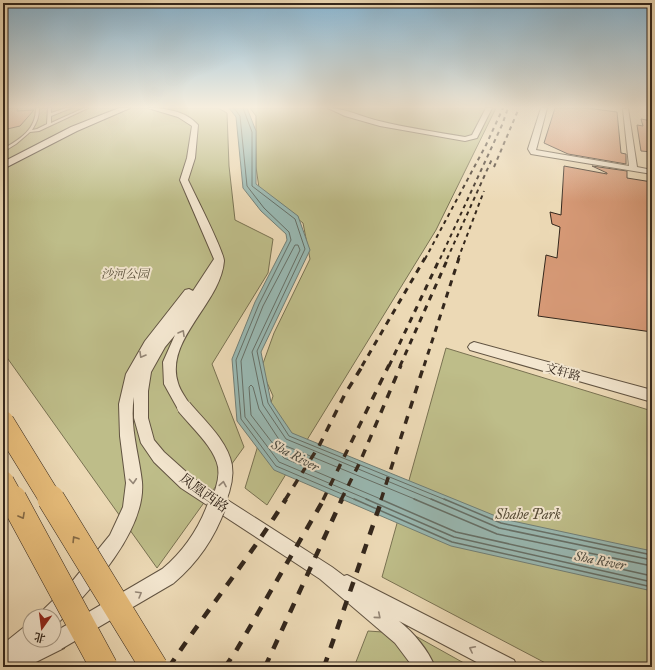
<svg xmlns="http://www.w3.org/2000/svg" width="655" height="670" font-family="'IM FELL Great Primer','Noto Serif SC',serif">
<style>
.green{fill:#bebd89;stroke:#797252}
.water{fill:#99b9b3;stroke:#717f77}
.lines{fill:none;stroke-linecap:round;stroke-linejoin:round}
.shore-far1{stroke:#667068;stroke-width:1}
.shore{stroke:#667068;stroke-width:1.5}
.building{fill:#d69976;stroke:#34271c}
.service-casing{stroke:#625442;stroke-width:2}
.minor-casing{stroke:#625442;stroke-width:2}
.secondary-casing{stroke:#34271c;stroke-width:2}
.service{fill:#f3e6cf;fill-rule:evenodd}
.minor{fill:#f3e6cf;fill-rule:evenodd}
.secondary{fill:#f3e6cf;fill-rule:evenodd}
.rail-far3{stroke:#34271c;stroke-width:2;stroke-dasharray:4 4;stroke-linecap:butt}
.rail-far2{stroke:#34271c;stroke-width:3;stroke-dasharray:6 6;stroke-linecap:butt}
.rail-far1{stroke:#34271c;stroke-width:3.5;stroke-dasharray:8 8;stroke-linecap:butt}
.rail{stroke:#34271c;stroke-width:4.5;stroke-dasharray:10 10;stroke-linecap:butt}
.minor-bridge-far1-casing{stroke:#625442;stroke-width:16;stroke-linecap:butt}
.minor-bridge-casing{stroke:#625442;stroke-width:20;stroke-linecap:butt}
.primary-bridge-far1-casing{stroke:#34271c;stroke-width:23;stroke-linecap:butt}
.primary-bridge-casing{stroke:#34271c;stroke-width:28;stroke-linecap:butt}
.minor-bridge-far1{stroke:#f3e6cf;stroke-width:14}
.minor-bridge{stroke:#f3e6cf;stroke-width:18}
.primary-bridge-far1{stroke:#e6bc7a;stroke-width:22}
.primary-bridge{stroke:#e6bc7a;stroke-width:27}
.oneway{stroke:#948676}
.oneway2{stroke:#846a46}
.labels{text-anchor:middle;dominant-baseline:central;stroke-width:4;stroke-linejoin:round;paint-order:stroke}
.park-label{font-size:12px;font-style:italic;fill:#564c37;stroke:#f3e6cf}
.street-label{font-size:12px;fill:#34271c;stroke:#f3e6cf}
.water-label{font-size:13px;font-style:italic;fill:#4d4c42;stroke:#f3e6cf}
.near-street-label{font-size:14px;fill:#34271c;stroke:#f3e6cf}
.near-park-label{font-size:14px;font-style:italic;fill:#564c37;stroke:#f3e6cf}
</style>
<rect width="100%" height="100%" fill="#ecd9b5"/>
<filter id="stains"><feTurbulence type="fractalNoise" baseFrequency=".005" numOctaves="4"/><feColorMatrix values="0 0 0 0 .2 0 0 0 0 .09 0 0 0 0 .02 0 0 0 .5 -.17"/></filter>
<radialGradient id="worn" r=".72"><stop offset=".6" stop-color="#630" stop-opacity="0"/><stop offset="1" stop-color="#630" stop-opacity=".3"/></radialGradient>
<!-- green -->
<path class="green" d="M3,108H218L227,113L229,166L235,220L273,239L268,273L212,364L244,447L157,568L3,352Z
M250,108H496L436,230L267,505L245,488L273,396L261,369L274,333L310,259L303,223L259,188L256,167V116Z
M446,348L652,411V667H553L382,577Z
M368,631L412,634L471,667H354Z"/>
<!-- water -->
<path class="water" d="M229,108H247L256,131V184L298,216L310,250L261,352L271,402L292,433L503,519L652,551V591L451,546L274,470L237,421L232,359L255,302L287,240L286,234L261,211L243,188L236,117Z"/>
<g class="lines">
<!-- shore-far1 -->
<path class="shore-far1" d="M234,108L240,116L247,186L264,208L289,232L291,240L259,304L236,360L241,419L276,466L356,500
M243,108L252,132V186L295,219L305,249L257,351L268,403L289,436L446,500
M369,500L279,462L245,417L241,361L263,306L295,245H298L300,250L252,352L263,405L286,439L433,500
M383,500L284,458L251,415L249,387L251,385L253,387L259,409L280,441L286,446L417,500"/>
<!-- shore -->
<path class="shore" d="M354,499L452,542L652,587
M366,499L454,537L652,582
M380,499L456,532L652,576
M414,499L497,534L652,566
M431,499L499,528L652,560
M444,499L501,523L652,555"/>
</g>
<!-- building -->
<path class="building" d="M11,108H18L17,111L34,110L20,126L3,130V111Z
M555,108H587L617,112L621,153L626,154V164L568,154L544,143Z
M641,119L652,121V152L641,151L637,125L643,126Z
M564,166L607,174V173L592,166L627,171V178L652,182V332L538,316L546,255L557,258L560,227L552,224L550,212L561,215Z"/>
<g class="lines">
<!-- service casing -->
<g class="service-casing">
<path id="service" d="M36,108H39C39,117 37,122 32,130L37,129L47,124L48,108H51V113L66,108H71L51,116V123L84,108H88L39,131L30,132L16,144L3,152V149C20,139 36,130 36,108Z"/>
</g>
<!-- minor casing -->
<g class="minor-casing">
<path id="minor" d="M148,108C165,108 186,111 198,125L195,158L188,180C194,193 224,251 224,261C221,303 164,340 178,383C180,391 187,399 191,407L189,411L184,413L179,411L164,384L163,362L175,335L165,347L151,372L148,391V418L154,440L164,452L193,478L332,567L344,576L347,575L353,578L514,660L517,667H486L399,621C414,633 428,650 435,667H413L395,643L320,579L181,488L154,462L141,443L134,418V397C129,425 139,454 142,482C146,531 91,590 58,623L54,624V616H41L44,609L70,584L110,535L123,507L126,483L120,436L119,404L126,374L145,341L185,290L189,289L193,291L214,259L180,180L187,158L192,126L178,117Z
M328,108C345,108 362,117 379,121C407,128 436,132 465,137L472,135L486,108H492L477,138L465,141L380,126L345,116Z
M541,108H547L536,150L629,166L623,109L628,108L637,167L652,170V174L531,154L528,149Z
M474,342L652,390V402L470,350L468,347L470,344Z
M30,625V640H54V632L57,631L64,634L67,641L64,648L26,667H3V644L23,628Z"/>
</g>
<!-- secondary casing -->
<g class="secondary-casing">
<path id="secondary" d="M119,108H130L77,131L3,169V162L71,127Z"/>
</g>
<!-- service -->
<use href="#service" class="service"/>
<!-- minor -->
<use href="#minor" class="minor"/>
<!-- secondary -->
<use href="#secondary" class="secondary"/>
<!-- rail-far3 -->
<path class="rail-far3" d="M494,167L519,108
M425,259L486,145L503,108
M440,259L502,125L508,108
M447,259L492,159
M458,259L484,191"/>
<!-- rail-far2 -->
<path class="rail-far2" d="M362,366L425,258
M389,366L440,258
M400,366L448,258
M424,366L459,258"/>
<!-- rail-far1 -->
<path class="rail-far1" d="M285,500L319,446L345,394L363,365
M323,500L389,365
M341,500L360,462L401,365
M381,500L424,365"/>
<!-- rail -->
<path class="rail" d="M169,667C207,610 250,557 286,499
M225,667L236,651L324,499
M265,667L342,499
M324,667L382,499"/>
<!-- minor-bridge-far1 casing -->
<g class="minor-bridge-far1-casing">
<path id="minor-bridge-far1" d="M184,407C198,424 221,444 225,466C227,478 223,490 219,500"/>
</g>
<!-- minor-bridge casing -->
<g class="minor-bridge-casing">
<path id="minor-bridge" d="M57,641L168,576C193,555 209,530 219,499"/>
</g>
<!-- primary-bridge-far1 casing -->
<g class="primary-bridge-far1-casing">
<path id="primary-bridge-far1" d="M3,422L51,500
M3,482L13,500"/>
</g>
<!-- primary-bridge casing -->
<g class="primary-bridge-casing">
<path id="primary-bridge" d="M13,499L104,667
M51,499L154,667"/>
</g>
<!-- minor-bridge-far1 -->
<use href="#minor-bridge-far1" class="minor-bridge-far1"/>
<!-- minor-bridge -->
<use href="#minor-bridge" class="minor-bridge"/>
<!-- primary-bridge-far1 -->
<use href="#primary-bridge-far1" class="primary-bridge-far1"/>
<!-- primary-bridge -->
<use href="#primary-bridge" class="primary-bridge"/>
</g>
<!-- one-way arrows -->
<defs><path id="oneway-chevron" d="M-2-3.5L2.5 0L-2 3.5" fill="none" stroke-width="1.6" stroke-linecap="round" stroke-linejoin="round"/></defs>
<g class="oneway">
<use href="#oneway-chevron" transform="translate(182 333) rotate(-60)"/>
<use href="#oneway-chevron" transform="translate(142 355) rotate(120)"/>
<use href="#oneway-chevron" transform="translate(133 481) rotate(86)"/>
<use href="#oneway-chevron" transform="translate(223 484) rotate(-80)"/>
<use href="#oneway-chevron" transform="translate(139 594) rotate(-30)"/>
<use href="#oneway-chevron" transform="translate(378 616) rotate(40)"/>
<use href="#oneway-chevron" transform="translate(472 649) rotate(-153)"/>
</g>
<g class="oneway2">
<use href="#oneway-chevron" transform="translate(22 516) rotate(61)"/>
<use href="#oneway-chevron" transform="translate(75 539) rotate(-122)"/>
</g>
<!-- sky -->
<linearGradient id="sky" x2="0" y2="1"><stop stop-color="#88b6d3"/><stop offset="0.53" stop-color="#f6eede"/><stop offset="1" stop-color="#f6eede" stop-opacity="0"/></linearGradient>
<rect width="655" height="202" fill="url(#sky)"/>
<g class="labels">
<!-- park labels -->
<g class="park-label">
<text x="125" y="274">沙河公园</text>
</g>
<!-- street labels -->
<g class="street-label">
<text transform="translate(563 372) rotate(16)">文轩路</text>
</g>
<!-- water labels -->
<g class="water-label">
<text transform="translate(295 456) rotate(28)">Sha River</text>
<text transform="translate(600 561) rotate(11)">Sha River</text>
</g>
<!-- near-street labels -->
<g class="near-street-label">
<text transform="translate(204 493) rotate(36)">凤凰西路</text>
</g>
<!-- near-park labels -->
<g class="near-park-label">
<text x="528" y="514">Shahe Park</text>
</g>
</g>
<!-- margin -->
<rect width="655" height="670" fill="none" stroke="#ecd9b5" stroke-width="16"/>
<rect x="4" y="4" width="647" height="662" fill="none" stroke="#34271c" stroke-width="2"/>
<rect x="8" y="8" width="639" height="654" fill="none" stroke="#34271c"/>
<!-- north arrow -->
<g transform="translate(42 628) rotate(194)"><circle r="19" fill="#f3e6cf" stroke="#a79a87"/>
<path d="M0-3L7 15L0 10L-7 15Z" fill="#8f2418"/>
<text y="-6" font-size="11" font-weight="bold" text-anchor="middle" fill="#34271c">北</text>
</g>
<rect width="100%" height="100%" filter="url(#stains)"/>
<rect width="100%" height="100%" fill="url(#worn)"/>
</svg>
